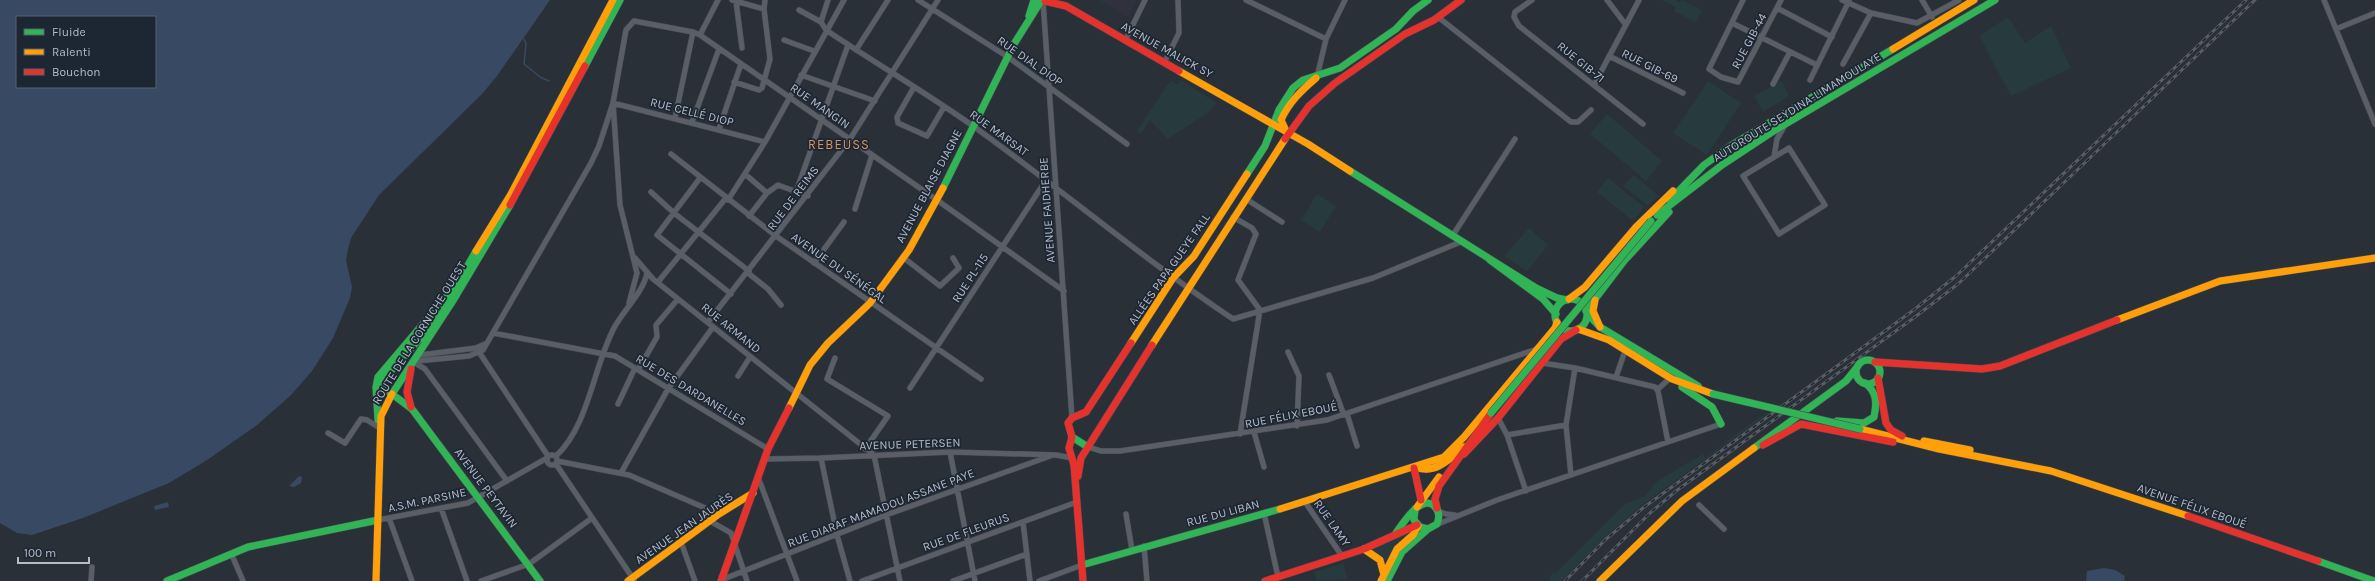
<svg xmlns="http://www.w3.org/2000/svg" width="2375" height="581" font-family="Karla,sans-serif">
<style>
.medical{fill:#31303e}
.green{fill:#273a3e}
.water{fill:#384963;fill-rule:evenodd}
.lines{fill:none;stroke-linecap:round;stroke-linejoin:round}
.stream{stroke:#384963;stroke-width:1.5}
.street-casing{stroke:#484c53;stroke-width:6}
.fast-casing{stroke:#484c53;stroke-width:8}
.slow-casing{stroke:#484c53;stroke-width:8}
.jam-casing{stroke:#484c53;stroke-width:8}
.street{stroke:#5a5e66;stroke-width:5}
.fast{stroke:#30b455;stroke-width:7}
.slow{stroke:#ff9f0a;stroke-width:7}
.jam{stroke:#e5322d;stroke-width:7}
.rail-casing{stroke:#595d64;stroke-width:3}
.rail{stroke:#1d2633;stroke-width:1.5;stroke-dasharray:4.5;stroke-linecap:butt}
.fast-bridge-casing{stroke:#484c53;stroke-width:8;stroke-linecap:butt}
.fast-bridge{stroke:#30b455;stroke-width:7}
.labels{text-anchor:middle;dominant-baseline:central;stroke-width:3.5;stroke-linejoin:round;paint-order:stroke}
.street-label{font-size:12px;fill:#b4bcc9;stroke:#1d2633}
.neighbourhood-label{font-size:13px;letter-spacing:1px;fill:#d59563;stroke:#1d2633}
</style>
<rect width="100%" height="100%" fill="#2a3038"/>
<!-- medical -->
<path class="medical" d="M1099,0H1136L1129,18Z"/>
<!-- green -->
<path class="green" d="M1661,0H1675L1679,2L1682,0L1702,10L1696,22L1674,11L1676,7Z
M2008,17L2025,43L2051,26L2071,68L2011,96L1979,36Z
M1171,80L1176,84L1182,81L1217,103L1208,113L1168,139L1150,120L1141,134L1137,131Z
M1708,81L1741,103L1707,155L1673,133Z
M1782,81L1789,96L1763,112L1754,96Z
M1607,114L1662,161L1646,181L1590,134Z
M1634,175L1659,196L1648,206L1623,186Z
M1608,178L1644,207L1633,221L1597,192Z
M1317,194L1336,206L1320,232L1301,220Z
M1529,228L1548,245L1527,271L1504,256Z
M1767,413H1769L1642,505L1604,538L1562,581H1548L1553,572L1556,573L1625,504L1645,496L1657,481L1703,454L1705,458C1726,443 1745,426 1767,413Z
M1412,529V532L1394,546L1385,565L1382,557L1372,550Z
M1343,563L1348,579L1317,581L1314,572Z"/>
<!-- water -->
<path class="water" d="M0,0H550L497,76L482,94L379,195L351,238L348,249L346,260L352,287L350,298L333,338L312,371L291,395L257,425L207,460L169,483L83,518L32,535L17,533L0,523ZM17,17H155V87H17Z
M299,476L302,477L301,483L294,487L289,486Z
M168,502L169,507L155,510L154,506Z
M2104,568L2115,570L2125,576L2124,581H2086L2087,571Z"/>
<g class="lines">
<!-- stream -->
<path class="stream" d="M524,39L526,44L524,64L540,77L549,81"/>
<!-- street casing -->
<g class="street-casing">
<path id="street" d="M732,0L764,9
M918,0L1008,57L1127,144
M1246,0L1326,39
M1532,0L1515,12L1514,17L1519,26L1643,124
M1607,0L1626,25
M1743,0L1709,69L1721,77L1738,82L1781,0
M1842,0L1871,13L1917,23L1959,0
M1922,0L1932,17
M2324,0L2375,124
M736,1L742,48
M1043,1L1072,418
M1777,8L1832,37
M799,10L821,22
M1438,17L1571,122H1578L1591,110
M821,22L826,30C875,63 925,92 973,126C1061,189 1143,259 1233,319L1373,278L1463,241
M821,22L828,0
M1732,23L1817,65
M2336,29L2375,13
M700,35L718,0
M1126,39L1145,0
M784,40L814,51
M856,50L888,0
M1609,56L1683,93
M1165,61L1179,33L1178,0
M1843,64L1871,13
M801,75L875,101
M1317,77L1326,39L1345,0
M1810,80L1849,1
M734,82L759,90L762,88L770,59L764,9L765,0
M1773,84L1790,52
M1594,85L1639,0
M914,87L897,117L898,123L927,136L944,107
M675,118L693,32
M692,122L719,49
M719,129L741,64
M1789,148L1825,205L1779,234L1743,176Z
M671,154L776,236L981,379
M1774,157L1777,139L1784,127
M745,174L767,193L778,185L808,196
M700,178L657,235L731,294
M651,192L674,213L749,271
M796,192L848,45
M1246,199L1282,222
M728,200L765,142L844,0
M855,209L872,155
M749,216L767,193
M1233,217L1252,228L1256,234L1238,280L1260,310L1240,434
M1453,235L1515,139
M635,258L653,279L874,455L900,581
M904,258L940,286L959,268L953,258
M814,263L844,222
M748,273L768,289L781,305
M658,282L726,198
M629,303L637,273L620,205L613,103L626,30L634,21L693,32L700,35L937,200L1064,291
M708,322L850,139L938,0
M493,333L615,356L768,449
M479,352L548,456
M1288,352L1299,376L1297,426
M420,355L476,348L487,343
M835,358L827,379L888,416L865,449
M417,361L469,356L483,350L591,163L599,146L613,103L765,142
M415,363L425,369L507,481
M1542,363L1575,368L1655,387L1658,391L1668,442
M638,370L657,337L656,325L678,299
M1329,375L1344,415
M738,376L750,357
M1616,377L1625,351
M910,388L1046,180
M1657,390L1669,379
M618,404L635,368
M1347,414L1357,446
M1498,418L1507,435L1526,491
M1254,432L1264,467
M328,433L345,443L361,419L367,420L378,427
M1507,435L1566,425
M1088,447L1101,451H1120L1327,420L1537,349
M950,452L975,581
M547 460a5 5 0 1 1 10 0a5 5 0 1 1-10 0Z
M556,456C589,425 593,368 614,328C623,311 644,291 647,273
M821,458L837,535L850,581
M765,459L821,458L950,452L1056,455L1072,458
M557,461L629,475L719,514
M556,464L634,580
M621,473L668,389L713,327
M1571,475L1566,425L1575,368
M758,477L797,581
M1305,502L1342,556
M1699,505L1724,529
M441,508L467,581
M1438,511L1446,514L1455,515
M1264,513L1278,577
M1126,514L1132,550
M389,518L412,581
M378,520L468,503L547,458
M710,521L731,533L747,581
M1023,522L1030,581
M1438,524L1497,500L1721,424
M681,542L695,581
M1144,546L1147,581
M231,553L243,581
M721,580L886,515L1053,455
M91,581L92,567
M481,581L529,564L592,518
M862,581L1077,502
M953,581L1027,554
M1039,581L1082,565"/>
</g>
<!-- fast casing -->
<g class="fast-casing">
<path id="fast" d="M1029,16L1034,0
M585,66L620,0
M1350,171L1536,288L1557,298L1567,300
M1247,174L1265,146L1279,110L1293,88L1303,80L1340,68L1396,29L1413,11L1428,0
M943,188L1014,44L1041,1
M1670,200L1704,165L1732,145L1893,49
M1657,215L1722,165L1772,132L1995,0
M476,251L438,318L383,380L384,389L392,394L454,299L510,205
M1490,260L1543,299L1556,314
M1555 315a16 16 0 1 1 32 0a16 16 0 1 1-32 0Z
M1586,311L1624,261L1669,212
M1587,313L1600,327L1698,386
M1856 372a12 12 0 1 1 24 0a12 12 0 1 1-24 0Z
M1682,387L1712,407L1721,424
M392,394L412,409L540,581
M378,420L376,387L378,377L451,291
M1837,421L1864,423L1874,417C1877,403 1877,392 1865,383
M1072,437L1088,447
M1754,448L1846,381L1858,366
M1396,533C1403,523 1423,491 1436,508C1440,513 1439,519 1437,524L1428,529L1420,527L1414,520L1415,509
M2318,561L2374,581
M1082,565L1280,509
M167,581L248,547L378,520
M1387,581L1402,552L1428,529"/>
</g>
<!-- slow casing -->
<g class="slow-casing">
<path id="slow" d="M1893,49L1974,0
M1179,71L1308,144L1350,171
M1287,133L1281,120C1289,102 1302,90 1316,78
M476,251L511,194L613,0
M1569,299L1585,287L1636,227L1673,191
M1595,300L1593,311L1600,327
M2117,320L2220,281L2375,258
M1578,329L1609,340L1672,379L1713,394
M1131,343L1173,278L1194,256L1247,174
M1152,345L1285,139
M789,408L810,365L828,343L870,303L909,250L943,188
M1860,429L1939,449L2051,471L2188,516
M1924,441L1970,450
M1415,467C1435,475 1450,459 1464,447
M1417,507L1439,477
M1280,509L1444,457L1464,437L1555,328L1557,322
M1364,549L1380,560L1384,575
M376,581L381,416L392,394
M628,581L719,514L753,493
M1381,581L1397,549L1413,535L1418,526
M1600,581L1682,501L1754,448"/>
</g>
<!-- jam casing -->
<g class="jam-casing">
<path id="jam" d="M1045,1L1066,6L1179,71
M1285,139L1309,106L1335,83L1405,34L1434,20L1461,0
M510,205L585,66
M1875,362L1982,369L2000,366L2117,320
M411,369L407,392L411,407
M1878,378L1886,423L1891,430L1902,436
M1763,445L1801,424L1893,442
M1464,454L1498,418L1561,339L1576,330
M1414,468L1421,500
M1078,476L1081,458L1152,345
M1437,508L1435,499L1439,486L1491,413
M2188,516L2318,561
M721,581L768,449L789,408
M1083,581L1074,465L1069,448L1072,437L1068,423L1072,418L1086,412L1131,343
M1265,581L1364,549L1417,525"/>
</g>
<!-- street -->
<use href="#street" class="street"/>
<!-- fast -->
<use href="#fast" class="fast"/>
<!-- slow -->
<use href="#slow" class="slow"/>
<!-- jam -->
<use href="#jam" class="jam"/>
<!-- rail casing -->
<g class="rail-casing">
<path id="rail" d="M1565,581L1605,540L1643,508L1915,309L1956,276L2246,0
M1582,581L1650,513L1676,491L1915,317L1958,284L2255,0"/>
</g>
<!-- rail -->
<use href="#rail" class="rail"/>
<!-- fast-bridge casing -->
<g class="fast-bridge-casing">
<path id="fast-bridge" d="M1713,394L1860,429
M1491,413L1651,221"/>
</g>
<!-- fast-bridge -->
<use href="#fast-bridge" class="fast-bridge"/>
</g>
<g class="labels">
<!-- street labels -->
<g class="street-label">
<text transform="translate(1749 41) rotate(-62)">RUE GIB-44</text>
<text transform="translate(1167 50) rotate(29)">AVENUE MALICK SY</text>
<text transform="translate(1030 61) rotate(35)">RUE DIAL DIOP</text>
<text transform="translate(1581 62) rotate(39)">RUE GIB-71</text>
<text transform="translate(1650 66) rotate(27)">RUE GIB-69</text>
<text transform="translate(820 106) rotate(35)">RUE MANGIN</text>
<text transform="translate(1797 107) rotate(-32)">AUTOROUTE SEYDINA-LIMAMOULAYE</text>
<text transform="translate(692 112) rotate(14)">RUE CELLÉ DIOP</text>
<text transform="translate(999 133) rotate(36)">RUE MARSAT</text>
<text transform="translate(929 186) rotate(-62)">AVENUE BLAISE DIAGNE</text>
<text transform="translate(793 198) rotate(-53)">RUE DE REIMS</text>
<text transform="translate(1047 210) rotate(-94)">AVENUE FAIDHERBE</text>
<text transform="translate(839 268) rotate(35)">AVENUE DU SÉNÉGAL</text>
<text transform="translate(1169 269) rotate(-55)">ALLÉES PAPA GUEYE FALL</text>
<text transform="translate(970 278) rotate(-57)">RUE PL-115</text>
<text transform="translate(731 328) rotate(39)">RUE ARMAND</text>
<text transform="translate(419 333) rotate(-58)">ROUTE DE LA CORNICHE OUEST</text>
<text transform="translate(691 390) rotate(31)">RUE DES DARDANELLES</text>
<text transform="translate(1291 415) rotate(-11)">RUE FÉLIX EBOUÉ</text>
<text transform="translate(910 444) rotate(-2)">AVENUE PETERSEN</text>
<text transform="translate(486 488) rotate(53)">AVENUE PEYTAVIN</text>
<text transform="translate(427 500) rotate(-12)">A.S.M. PARSINE</text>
<text transform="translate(2192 506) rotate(19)">AVENUE FÉLIX EBOUÉ</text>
<text transform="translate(881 508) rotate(-21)">RUE DIARAF MAMADOU ASSANE PAYE</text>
<text transform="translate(1223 513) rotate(-15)">RUE DU LIBAN</text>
<text transform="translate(1332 523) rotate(55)">RUE LAMY</text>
<text transform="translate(684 528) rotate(-35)">AVENUE JEAN JAURÈS</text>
<text transform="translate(966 532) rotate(-20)">RUE DE FLEURUS</text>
</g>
<!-- neighbourhood labels -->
<g class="neighbourhood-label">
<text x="839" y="144">REBEUSS</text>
</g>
</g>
<!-- legend -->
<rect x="16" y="16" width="140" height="72" fill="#1d2633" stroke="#59626f"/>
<rect x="24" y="29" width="20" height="6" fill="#30b455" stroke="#59626f"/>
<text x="52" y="36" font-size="12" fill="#b4bcc9">Fluide</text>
<rect x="24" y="49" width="20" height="6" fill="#ff9f0a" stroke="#59626f"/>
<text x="52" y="56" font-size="12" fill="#b4bcc9">Ralenti</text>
<rect x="24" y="69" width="20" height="6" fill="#e5322d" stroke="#59626f"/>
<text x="52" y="76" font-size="12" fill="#b4bcc9">Bouchon</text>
<!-- scale -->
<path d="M18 557v6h71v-6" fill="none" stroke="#b4bcc9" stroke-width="2"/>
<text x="24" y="557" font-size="12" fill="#b4bcc9" stroke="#1d2633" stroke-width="3" paint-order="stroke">100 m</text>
</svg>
